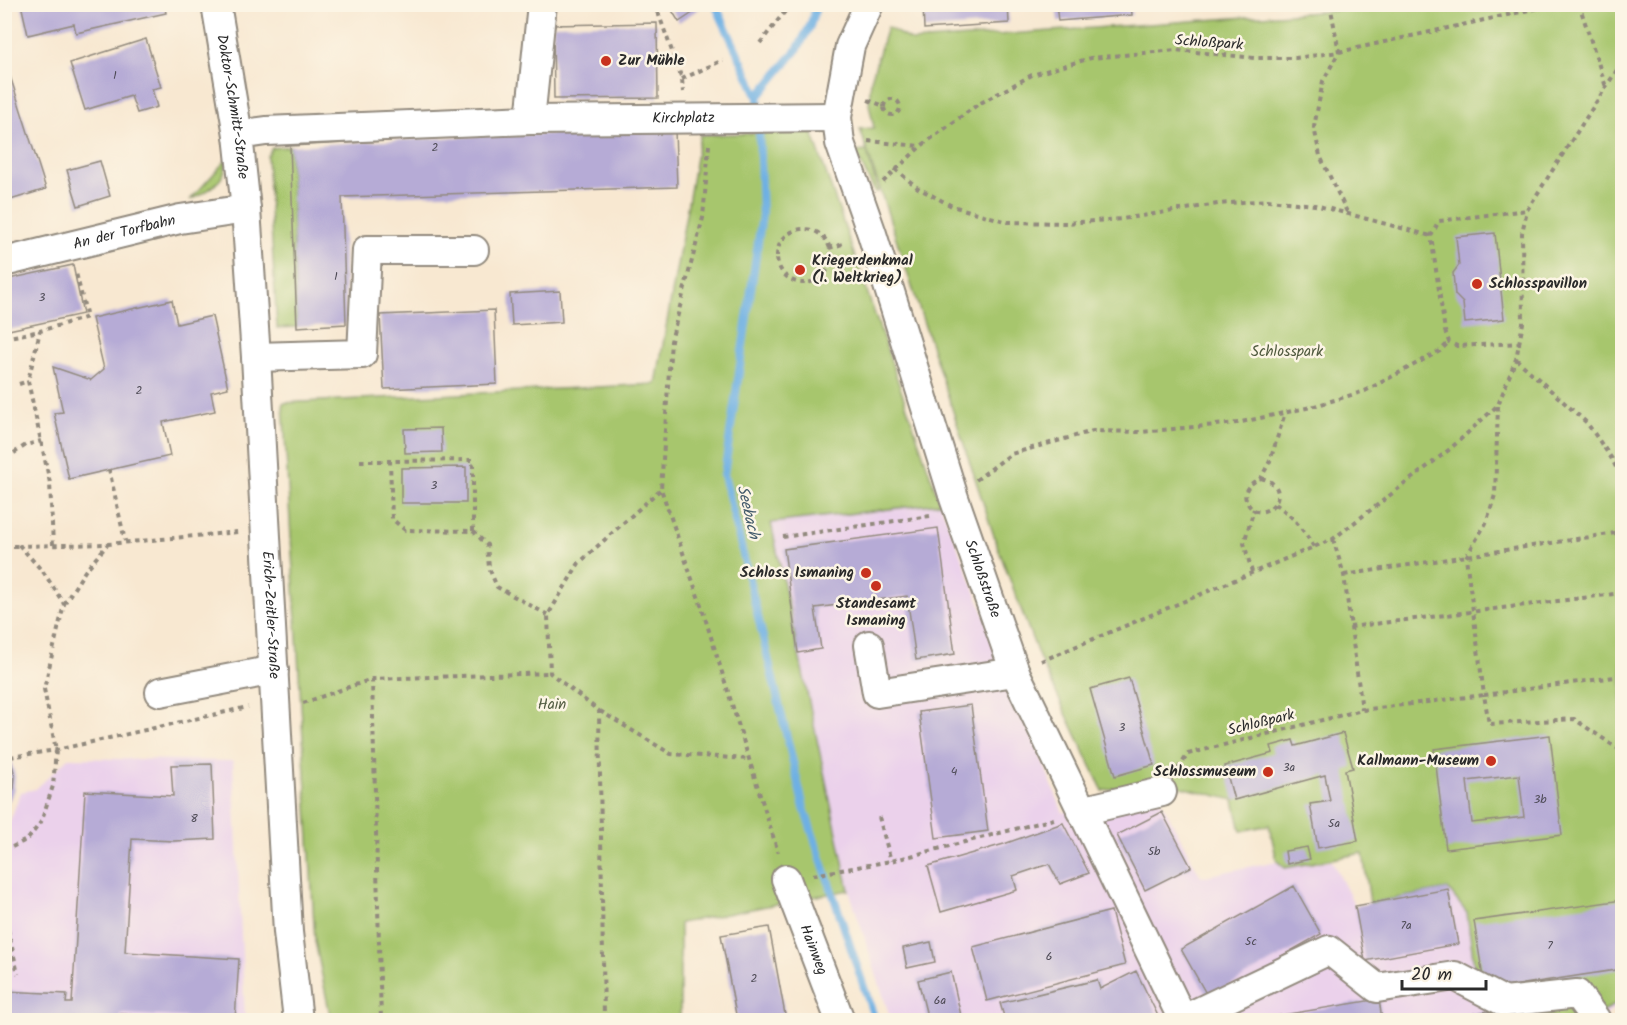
<svg xmlns="http://www.w3.org/2000/svg" width="1627" height="1025" font-family="Kalam,sans-serif">
<style>
.built{fill:#ebd1eb}
.green{fill:#a7c66d;stroke:#69784c;stroke-width:1.5}
.lines{fill:none;stroke-linecap:round;stroke-linejoin:round}
.stream{stroke:#6eb0e3;stroke-width:8}
.building{fill:#b6abd6;fill-rule:evenodd}
.minor-casing{stroke:#928a7e;stroke-width:32}
.path{stroke:#928a7e;stroke-width:4;stroke-dasharray:4.5 4.5;stroke-linecap:butt}
.minor{stroke:#fff;stroke-width:28}
.poi-dot{fill:#c8321e;stroke:#fcf5e5;stroke-width:2}
.labels{text-anchor:middle;dominant-baseline:central;stroke-width:5;stroke-linejoin:round;paint-order:stroke}
.number-label{font-size:12px;fill:#4e4b56}
.street-label{font-size:15px;fill:#2b2b2b;stroke:#fcf5e5}
.poi-label{font-size:15px;font-weight:bold;fill:#2b2b2b;stroke:#fcf5e5;text-anchor:start}
.park-label{font-size:15px;fill:#505a3f;stroke:#fcf5e5}
.water-label{font-size:16px;font-style:italic;fill:#425a6b;stroke:#fcf5e5}
</style>
<rect width="100%" height="100%" fill="#fcf5e5"/>
<filter id="ink" filterUnits="userSpaceOnUse"><feTurbulence type="fractalNoise" baseFrequency=".0167" numOctaves="2"/><feDisplacementMap in="SourceGraphic" scale="12" xChannelSelector="R" yChannelSelector="G"/><feConvolveMatrix kernelMatrix="1 2 1 2 8 2 1 2 1" color-interpolation-filters="sRGB"/></filter>
<filter id="wash" filterUnits="userSpaceOnUse"><feTurbulence type="fractalNoise" baseFrequency=".008" numOctaves="4" result="noise"/><feDisplacementMap in="SourceGraphic" scale="24" xChannelSelector="R" yChannelSelector="G"/><feGaussianBlur stdDeviation="1.35" result="paint"/><feColorMatrix in="noise" values="0 0 0 0 0 0 0 0 0 0 0 0 0 0 0 0 0 1.4 0 .05"/><feComposite in="paint" operator="in"/></filter>
<g filter="url(#wash)">
<rect width="100%" height="100%" fill="#f8e8d1"/>
<!-- built -->
<path class="built" d="M940,503L1063,813L1151,782L1201,877L1277,861L1285,868L1332,861L1355,906L1448,889L1622,875V1002L1606,1015L1592,1020H891L849,890L771,523Z
M68,758L233,761L245,1020H5V825L10,821L21,792L36,789Z"/>
<!-- green -->
<path class="green" d="M1360,4L1622,5V1001L1587,1020H1491L1489,1011L1477,987L1467,913L1448,889L1370,903L1363,853L1285,868L1277,861L1269,825L1241,831L1234,800L1150,779L1103,791L1039,657L998,548L860,129L874,128L869,104L871,80L887,27L912,41L1332,11Z
M812,132L940,503L771,523L849,890L680,923V1020H331L315,941L283,403L656,384L700,135Z
M290,146L297,327L277,328L267,157L272,148Z
M867,151L878,192H875L855,152Z
M227,159C226,183 208,191 190,200Z"/>
<g class="lines">
<!-- stream -->
<path class="stream" d="M715,4L758,97L762,215L724,475L804,808L875,1020
M758,97L798,48L810,26L817,4"/>
</g>
<g id="blocks">
<!-- building -->
<path class="building" d="M21,4H164L166,13L76,33L74,24L28,35Z
M668,4H706L679,22Z
M923,4H1008L1009,23L924,29Z
M1056,4H1131L1132,15L1058,21Z
M657,23L658,98L554,99L553,25Z
M146,39L161,87L152,89L157,107L137,113L131,96L85,110L70,63Z
M4,57L46,189L4,202Z
M675,130L677,187L342,197L346,324L297,327L290,146L479,136Z
M100,161L110,196L78,206L67,170Z
M1495,233L1504,319L1465,323L1463,303L1455,295L1453,273L1459,265L1456,237Z
M73,265L83,314L4,331V280Z
M560,291L562,322L512,325L510,294Z
M172,300L177,324L212,316L228,388L211,392L215,411L163,422L170,456L69,479L54,413L63,412L53,367L91,380L104,369L92,318Z
M494,310L497,384L384,389L380,315Z
M441,428L442,452L405,453L404,429Z
M466,467V503H401V468Z
M938,528L955,654L916,660L907,596L815,608L821,649L798,653L784,549Z
M1129,678L1154,765L1115,776L1090,689Z
M971,705L988,831L936,838L919,712Z
M1343,733L1353,768L1345,770L1358,841L1318,848L1310,804L1330,801L1325,775L1234,800L1225,766L1273,753L1271,746L1293,740L1295,746Z
M1550,735L1562,835L1446,849L1434,749ZM1519,775L1524,817L1472,823L1467,781Z
M4,749L10,757L15,776L14,788L10,799L4,806Z
M212,764L215,839L174,841L132,839L125,952L239,959L235,1020L121,1014L120,1020H4V991L67,994L66,1003H72L85,791L173,796L171,765Z
M1162,812L1191,867L1145,890L1117,835Z
M1063,823L1089,873L1060,884L1049,864L1013,876L1017,890L941,912L928,866L1004,844Z
M1307,847L1310,859L1287,864L1285,851Z
M1294,886L1321,934L1208,997L1181,949Z
M1448,889L1458,944L1365,961L1355,906Z
M1622,900V969L1485,990L1474,921Z
M1111,911L1125,965L987,1001L973,947Z
M769,927L786,1020H737L721,935Z
M931,942L935,962L907,968L903,948Z
M1136,971L1160,1020H1005L1000,1003L1097,980L1100,989Z
M951,972L962,1020H928L918,980Z
M1379,999L1382,1020H1259V1019Z
M1489,1011L1491,1020H1440V1019Z"/>
</g>
</g>
<g filter="url(#ink)">
<use href="#blocks" fill-opacity="0" stroke="#928a7e" stroke-width="1.5"/>
<g class="lines">
<!-- minor casing -->
<g class="minor-casing">
<g id="minor">
<path id="s1" d="M216,4L238,135L246,209L256,357L288,932L298,1020"/>
<path id="s2" d="M869,4L850,46L837,117L840,143L872,234L954,498L1015,672L1183,1020"/>
<path d="M530,120L542,4"/>
<path id="s3" d="M238,135L266,131L530,120L837,117"/>
<path id="s4" d="M4,262L180,219L246,209"/>
<path d="M256,357L362,354L367,250H474"/>
<path d="M869,645L877,693L1015,672"/>
<path d="M160,692L274,670"/>
<path d="M1081,811L1162,792"/>
<path id="s5" d="M786,879L840,1020"/>
<path d="M1182,1020L1329,950L1377,988L1455,976L1505,1002L1577,994L1596,1020"/>
</g>
</g>
<!-- path -->
<path class="path" d="M655,4L682,79L683,92
M1330,4L1339,52L1323,81L1314,127L1320,156L1347,212
M1579,4L1606,87
M760,43L791,4
M682,79L723,60
M884 107a8 8 0 1 1 16 0a8 8 0 1 1-16 0Z
M868,100L884,106
M868,141L920,146
M709,145L703,218L671,341L661,489L701,605L778,852
M895,169L918,188L952,206L1008,222L1066,223L1122,219L1218,204L1268,200L1315,205L1431,236
M883,182L921,146L977,105L1032,75L1091,58L1176,50L1255,58H1296L1339,52L1557,4
M777 256a27 27 0 1 1 54 0a27 27 0 1 1-54 0Z
M829,248L846,243
M4,338L40,331
M1521,343L1457,346L1449,342L1445,331L1431,236L1439,221L1527,210
M1516,359L1587,423L1612,459L1622,480
M19,384L28,381
M1498,406L1495,495L1486,523L1466,557L1484,695L1622,676
M14,453L26,445L41,441
M360,461H390
M109,469L125,541
M1261,478C1299,488 1263,528 1248,504C1240,491 1251,482 1261,478L1270,461L1285,413
M976,480L1011,454L1093,431L1141,432L1237,423L1311,407L1365,391L1440,351L1449,342
M1275,504C1293,516 1302,528 1314,547
M473,531V460L390,461L392,519L405,530L473,531L487,545L489,568L497,587L548,615
M783,537L930,516
M1333,539L1344,575L1362,710
M53,545L50,483L28,381L40,331L87,317L76,273
M4,546H20
M1252,572L1244,543L1254,509
M1344,575L1622,532
M64,604L85,571L108,544
M1350,627L1622,593
M1041,661L1333,539L1450,449L1498,405L1516,359L1523,323L1522,233L1527,210L1622,62
M372,679L381,1020
M303,703L372,679L550,673
M600,711L671,754L748,759
M10,757L56,750L248,707
M1178,769L1188,754L1362,710L1484,695L1489,724L1574,719L1620,750L1622,755
M879,817L891,861
M4,851L28,839L41,822L53,786L56,750L44,689L64,604L44,573L20,546L108,544L238,532
M813,875L891,861L1054,819
M4,912L18,974
M604,1020L599,711L550,673L548,615L579,563L661,489"/>
<!-- minor -->
<use href="#minor" class="minor"/>
</g>
</g>
<!-- markers -->
<g class="poi-dot">
<circle cx="606" cy="61" r="6"/>
<circle cx="800" cy="270" r="6"/>
<circle cx="1477" cy="284" r="6"/>
<circle cx="866" cy="573" r="6"/>
<circle cx="876" cy="586" r="6"/>
<circle cx="1491" cy="761" r="6"/>
<circle cx="1268" cy="772" r="6"/>
</g>
<g class="labels">
<!-- number labels -->
<g class="number-label">
<text x="115" y="75">1</text>
<text x="435" y="147">2</text>
<text x="336" y="276">1</text>
<text x="42" y="297">3</text>
<text x="139" y="390">2</text>
<text x="434" y="485">3</text>
<text x="1122" y="727">3</text>
<text x="1289" y="767">3a</text>
<text x="954" y="771">4</text>
<text x="1540" y="799">3b</text>
<text x="194" y="818">8</text>
<text x="1334" y="823">5a</text>
<text x="1154" y="851">5b</text>
<text x="1406" y="925">7a</text>
<text x="1251" y="941">5c</text>
<text x="1550" y="945">7</text>
<text x="1049" y="956">6</text>
<text x="754" y="978">2</text>
<text x="940" y="1000">6a</text>
</g>
<!-- street labels -->
<g class="street-label">
<text transform="translate(1209 43) rotate(4)">Schloßpark</text>
<text stroke="none"><textPath href="#s1" startOffset="104">Doktor-Schmitt-Straße</textPath></text>
<text stroke="none"><textPath href="#s3" startOffset="446">Kirchplatz</textPath></text>
<text stroke="none"><textPath href="#s4" startOffset="124">An der Torfbahn</textPath></text>
<text stroke="none"><textPath href="#s2" startOffset="603">Schloßstraße</textPath></text>
<text stroke="none"><textPath href="#s1" startOffset="614">Erich-Zeitler-Straße</textPath></text>
<text transform="translate(1261 723) rotate(-14)">Schloßpark</text>
<text stroke="none"><textPath href="#s5" startOffset="76">Hainweg</textPath></text>
</g>
<!-- poi labels -->
<g class="poi-label">
<text x="618" y="61">Zur Mühle</text>
<text x="812" y="261">Kriegerdenkmal<tspan x="812" dy="17">(1. Weltkrieg)</tspan></text>
<text x="1489" y="284">Schlosspavillon</text>
<text x="854" y="573" text-anchor="end">Schloss Ismaning</text>
<text x="876" y="604" text-anchor="middle">Standesamt<tspan x="876" dy="17">Ismaning</tspan></text>
<text x="1479" y="761" text-anchor="end">Kallmann-Museum</text>
<text x="1256" y="772" text-anchor="end">Schlossmuseum</text>
</g>
<!-- park labels -->
<g class="park-label">
<text x="1287" y="352">Schlosspark</text>
<text x="552" y="705">Hain</text>
</g>
<!-- water labels -->
<g class="water-label">
<text transform="translate(748 512) rotate(77)">Seebach</text>
</g>
</g>
<!-- margin -->
<rect width="1627" height="1025" fill="none" stroke="#fcf5e5" stroke-width="24"/>
<!-- scale -->
<path d="M1402 980v9h84v-9" fill="none" stroke="#2b2b2b" stroke-width="3"/>
<text x="1411" y="980" font-size="18" fill="#2b2b2b" stroke="#fcf5e5" stroke-width="4.5" paint-order="stroke">20 m</text>
</svg>
